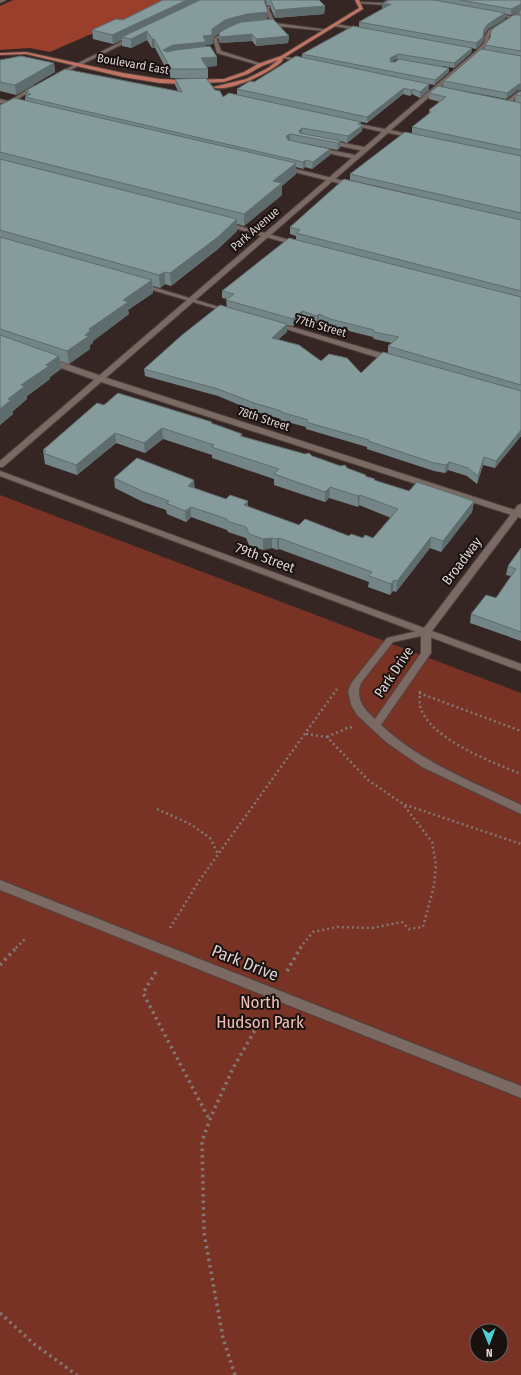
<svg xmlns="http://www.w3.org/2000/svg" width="521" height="1375" font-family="'Fira Sans Condensed',sans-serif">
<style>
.green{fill:#783324;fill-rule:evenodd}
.forest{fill:#9a3f2b}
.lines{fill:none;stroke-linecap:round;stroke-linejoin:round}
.service-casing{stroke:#4f423f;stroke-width:2}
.minor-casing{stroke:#4f423f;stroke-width:2}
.tertiary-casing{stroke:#4f423f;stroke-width:2}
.primary-casing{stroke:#4f423f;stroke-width:2}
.path-far1{stroke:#857775;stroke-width:2.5;stroke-dasharray:2 3;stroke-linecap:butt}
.path{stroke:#857775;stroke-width:3.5;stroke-dasharray:2.5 4;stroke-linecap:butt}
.service{fill:#7b6964;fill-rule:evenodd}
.minor{fill:#7b6964;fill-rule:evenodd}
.tertiary{fill:#7b6964;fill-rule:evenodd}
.primary{fill:#c17361;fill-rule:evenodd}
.wall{fill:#738586;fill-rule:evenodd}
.shaded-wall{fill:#5e6c6d}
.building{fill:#869b9c;stroke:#5e6c6d}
.labels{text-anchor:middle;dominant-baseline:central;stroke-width:4;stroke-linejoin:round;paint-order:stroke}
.far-street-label{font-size:12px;fill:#dfd4d2;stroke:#181110}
.street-label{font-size:14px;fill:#dfd4d2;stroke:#181110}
.near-street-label{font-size:17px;fill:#dfd4d2;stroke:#181110}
.near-park-label{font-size:17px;fill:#f2beb2;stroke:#181110}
</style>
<rect width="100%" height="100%" fill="#362623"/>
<!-- green -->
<path class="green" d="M0,495L521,693V1375H0ZM477,1331H501V1355H477Z"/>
<!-- forest -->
<path class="forest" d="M13,0H169L50,52L30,48L0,50V6Z"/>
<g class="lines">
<!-- service casing -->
<g class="service-casing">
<path id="service" d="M0,0H6L0,3Z
M387,0H392L384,5L358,3L360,2L383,3Z
M268,6L271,7L269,9L275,23L328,30L326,31L265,25V23H271L265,9Z
M227,30L230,31L217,39L221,51L262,64V66L217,53L213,39Z
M131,37L135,38L60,75L56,74Z
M33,86L37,87L10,104L6,103Z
M519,91H521V94L509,104H505V102Z
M328,140L364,147L367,149L364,151L326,143L325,142Z
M320,148L355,155L358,157L355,159L318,151L317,150Z"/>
</g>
<!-- minor casing -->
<g class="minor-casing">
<path id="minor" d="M491,12L521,18V20L489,14Z
M336,24L363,29L365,30L363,31L334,26Z
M281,56L305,61L307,62L305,63L283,58Z
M0,99L20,104L21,105L18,107L0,103Z
M284,166L356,184L357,185L354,187L282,169V167Z
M225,222L300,243L301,244L298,246L223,225L222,224Z
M139,284H143L232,311L227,312L139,286Z
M275,322L395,357L396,359L395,361H389L273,325L271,324Z
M44,358H50L104,377L521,512V518L98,381L44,362Z
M426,629L431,632V653L381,725C421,762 473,782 521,805V814L422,767L386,742L357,715L351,705L348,691L352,682L387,638ZM421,636V653L375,719C364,709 355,699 361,683L393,642Z
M0,880L521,1086V1098L0,890Z"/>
</g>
<!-- tertiary casing -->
<g class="tertiary-casing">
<path id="tertiary" d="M521,10V13L493,32L489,36L488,43L480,53L391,130L416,136V138L388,133L3,467H0V461L382,132L348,124V122L385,129L476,51L484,43L485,36L489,30Z
M0,471L424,628L518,505L521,504V513L432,631L521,664V671L0,476Z"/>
</g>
<!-- primary casing -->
<g class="primary-casing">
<path id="primary" d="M355,0H359L363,9L282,59L283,60C275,71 226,94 213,87L246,79L268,68L278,60L262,66L248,74L224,82L182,84L160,83L123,77L26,54L0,55V53L26,52L123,73L160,79L182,80L224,79L244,72L258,64L281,56L359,8Z"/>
</g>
<!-- path-far1 -->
<path class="path-far1" d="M420,691C420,696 419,702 420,706C429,739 492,762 521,774
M419,693L521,731
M306,734L327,737L368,780L403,804L521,844
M327,737L347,728L353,727
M157,809L192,825L210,838L218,854
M170,928L199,881L337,689
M16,948L25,939
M300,948L313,932L337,927L372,928L402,922L409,929L423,927L434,886L436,865L432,842L403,804"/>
<!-- path -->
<path class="path" d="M0,965L17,947
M287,971L301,947
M156,972L143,993L209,1119
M0,1313L34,1344L77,1375
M235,1375L223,1338L204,1233L202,1141L210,1119L233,1068L262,1018"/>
<!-- service -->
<use href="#service" class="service"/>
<!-- minor -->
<use href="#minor" class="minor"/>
<!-- tertiary -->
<use href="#tertiary" class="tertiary"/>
<!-- primary -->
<use href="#primary" class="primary"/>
</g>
<!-- wall -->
<path class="wall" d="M163,0H319L325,6L324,14L275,18L271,9V6L267,5L266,6L267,20L289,36L288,43L256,46L252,41L220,43L219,40V33L213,38V44L206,45V47L217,66L206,67L208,69V78H171L155,48H152L147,40L131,48L122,46V40L113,44L93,39L92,30L123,20Z
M390,0H521V90H518L506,99L443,87L444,81L484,50L485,45L519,15L520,11L521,10L511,15L505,14V19L488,29L484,35L483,42L476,49L397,34L472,48L471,53L454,68L442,66L449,72L434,85L419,82L429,84V90L420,98L412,94L410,96L403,94L367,123L308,111L361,122V125L362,131L347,143L341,141L340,148L337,150L298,142L330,155L312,169L305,167L303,169L296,167V174L282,186V195L244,226L237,224V231L218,249L171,286L165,284L160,288L153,286V293L128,310L129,314L93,341V343L90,345V349L69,364L60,361L61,369L50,377V379L27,396V399L13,411V414L0,425V105L25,100V97H26L25,91H178L175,85V79L215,90L223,97L237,95V89L254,82L302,58V54L359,27V22L382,9ZM397,59H399L395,62H392Z
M0,60L54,63L55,72L16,95L0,91Z
M521,91V436L495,468L483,465L477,484L467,476L448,470L445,473L434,471L367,449V447L306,429V427L280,420L281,419L254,411L218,396L145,376L144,369L227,307L226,300L227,299L222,298V291L296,240V236L290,234V227L415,195L350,180V174L412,133V127L429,114V110L440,102L429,99V93L515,101L516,95ZM302,319L317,323L319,321L329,326L373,337L374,339L392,343L388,346V353L361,373L321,361L278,339L287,332V325L293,326Z
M104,405L212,422V423L242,434V436L312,456L347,468L366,476L375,479V481L409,491L474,501L472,512L441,552L430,548L396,592L393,591L390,595L368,587L369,582L279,549L277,550L272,548L263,550L249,545L246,538L228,532L227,530L191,517L186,522L167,514L166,510L143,502L115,488L114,478L195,488L299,525L349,536L363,538H373L391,518L359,505L358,507L329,498L325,502L274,485V479L212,458V455L163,439L145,453L116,443L77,475L45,464L43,450Z
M521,548V641L470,623L471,614L496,598L511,576L506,575L508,566Z"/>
<!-- shaded-wall -->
<path class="shaded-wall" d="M187,0H205L122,37V40L113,44L112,35Z
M264,0H267V5L264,9Z
M382,4H391L382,10Z
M521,4V10L511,15V9Z
M325,6L324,14L275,18V10Z
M268,12L267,21L225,29L213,38V44L206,45L207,50L163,56V50L173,45L203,36L225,20L247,14Z
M505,13V19L488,29L484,35L483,42L476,49V43L488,24Z
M147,31V40L131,48V39Z
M252,34V41L220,43V37Z
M289,36L288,43L256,46V39Z
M152,39H154L155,48H152Z
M472,48L471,53L454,68V63Z
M398,54L397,59L390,63V58Z
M217,57V66L201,67V58Z
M54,63L55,72L16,95L15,85Z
M449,68V72L434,85L435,80Z
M429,84V90L420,98V92Z
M519,84H521V90H518L506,99L507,93Z
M404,88L403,94L367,123V117Z
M413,89L412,94L410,96L411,90Z
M361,122V127L363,125L362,131L347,143L348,136Z
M302,128V135L300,136L299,131Z
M290,134V141L286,143V136Z
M341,141L340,148L337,150L338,143Z
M330,149V155L312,169L313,162Z
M306,160L305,167L303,169V162Z
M296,163V174L282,186V195L244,226V214L273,181Z
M237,219V231L218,249L171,286L170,273Z
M165,272V284L160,288L159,275Z
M152,280L153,293L128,310L129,314L93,341V343L90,345V349L69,364L67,351L85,335L89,329L123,300Z
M302,311V319L293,326V319Z
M319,314V321L317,323V316Z
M287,324V332L272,345V338Z
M59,356L61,369L50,377V379L27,396V399L13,411V414L0,425V409L8,399L21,385L46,365Z
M162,428L163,439L145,453L144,443Z
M521,430V436L495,468L496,461Z
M115,433L116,443L77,475L76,465Z
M484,457L483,465L477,484L478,476Z
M449,462L448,470L445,473L446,465Z
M194,480L195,490L188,486Z
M330,487L329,498L325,502V492Z
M360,495L359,505L358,507V496Z
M248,501V512L244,505Z
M474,501L472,512L441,552L443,541Z
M191,507V517L186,522L185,511Z
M431,537L430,548L396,592L397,581Z
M272,538V548L263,550V539Z
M279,538V549L277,550V539Z
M394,580L393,591L390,595L391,584Z"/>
<!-- building -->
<path class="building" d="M163,0H187L112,35L92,30L116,19L123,20Z
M200,0H264L268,12L247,14L225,20L212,29V35L203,36L206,42L173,45L163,50L167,52L175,50L210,46L217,57L201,58L208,69H171L154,39H152L147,31L131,39L122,37Z
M271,0H319L325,6L275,10L271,1Z
M390,0H434L505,13L488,24L484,29L483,37L476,43L359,22L391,4H382Z
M460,0H521V4L511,9Z
M514,15H521V51L485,45L490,38L491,31L495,27Z
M273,19L289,36L256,39L252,34L220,37L219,33L229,27L241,22Z
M353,26L472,48L454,63L398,54L390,58L391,62H395L399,59L449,68L435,80L302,54Z
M481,49L521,56V84H519L507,93L444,81Z
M21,56L54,63L15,85L0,82V60Z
M296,56L429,84L420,92L413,89L411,90L404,88L367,117L237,89L250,81L254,82Z
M65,69L182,92L175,79L206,78L215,90L220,91L223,97L229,93L361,122L358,124L363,125L348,136L302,128L299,131L300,133L341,141L338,143L290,134L286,136L288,140L330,149L313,162L306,160L303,162L25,97L31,94L25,93L29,91H25Z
M438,86L521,103V150L412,127L431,112L429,110L446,97L429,93Z
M521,91V96L516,95Z
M14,98L296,163L273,181L282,183L244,214L0,152V105Z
M405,132L521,156V213L350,174Z
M0,159L237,219L218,237L170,273L165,272L159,275L0,230Z
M344,179L521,220V291L296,233L300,230L290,227Z
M0,237L152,280L123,300L128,302L89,329L91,330L85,335L89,336L67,351L0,329Z
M289,238L521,297V385L388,346L399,337L374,332V330L330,319L319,314L317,316L302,311L293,319L226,300L234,294L222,291Z
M220,305L287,324L272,338L299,345L321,361L329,354L347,358L361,373L383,352L521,391V430L496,461L484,457L478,476L468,468L449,462L446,465L434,463L368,441L369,440L306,422L308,420L281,412V411L254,403L218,389L144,369L182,335Z
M0,335L59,356L46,365L49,366L21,385L25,386L8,399L11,400L0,409Z
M118,393L212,422L211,423L242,434L240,436L305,454L309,453L312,456L321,459L340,466L345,465L347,468L366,475L365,476L375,479L374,480L409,491L417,482L474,501L443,541L431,537L397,581L394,580L391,584L369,576L372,572L279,538L277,539L272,538L263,539L249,534L246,527L227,521V519L191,507L185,511L166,503L169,501L142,491L114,478L137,458L194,480L188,486L226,499L230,495L248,501L244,505L299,525L305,519L349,536L351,534L363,538L365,535L373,538L398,509L360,495L358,496L330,487L325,492L274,474L279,469L211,447L214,445L162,428L144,443L115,433L76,465L43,453L46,451L43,450L97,403L104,405Z
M521,548V632L471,614L486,595L496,598L516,569L508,566Z"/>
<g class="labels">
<!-- far-street labels -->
<g class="far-street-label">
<text transform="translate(133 64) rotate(10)">Boulevard East</text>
<text transform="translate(255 229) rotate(-41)">Park Avenue</text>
<text transform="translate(321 326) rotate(16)">77th Street</text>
<text transform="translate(264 419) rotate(18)">78th Street</text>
</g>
<!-- street labels -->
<g class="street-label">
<text transform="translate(265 558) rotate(20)">79th Street</text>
<text transform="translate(462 561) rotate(-53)">Broadway</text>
<text transform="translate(394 672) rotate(-56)">Park Drive</text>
</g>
<!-- near-street labels -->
<g class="near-street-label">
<text transform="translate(245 963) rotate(22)">Park Drive</text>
</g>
<!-- near-park labels -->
<g class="near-park-label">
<text x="260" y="1002">North<tspan x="260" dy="20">Hudson Park</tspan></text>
</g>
</g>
<!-- north arrow -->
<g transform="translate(489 1343) rotate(179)"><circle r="19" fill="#181110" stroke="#685f5e"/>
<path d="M0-3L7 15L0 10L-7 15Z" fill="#51ccd1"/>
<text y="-6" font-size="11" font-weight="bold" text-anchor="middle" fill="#dfd4d2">N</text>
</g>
</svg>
